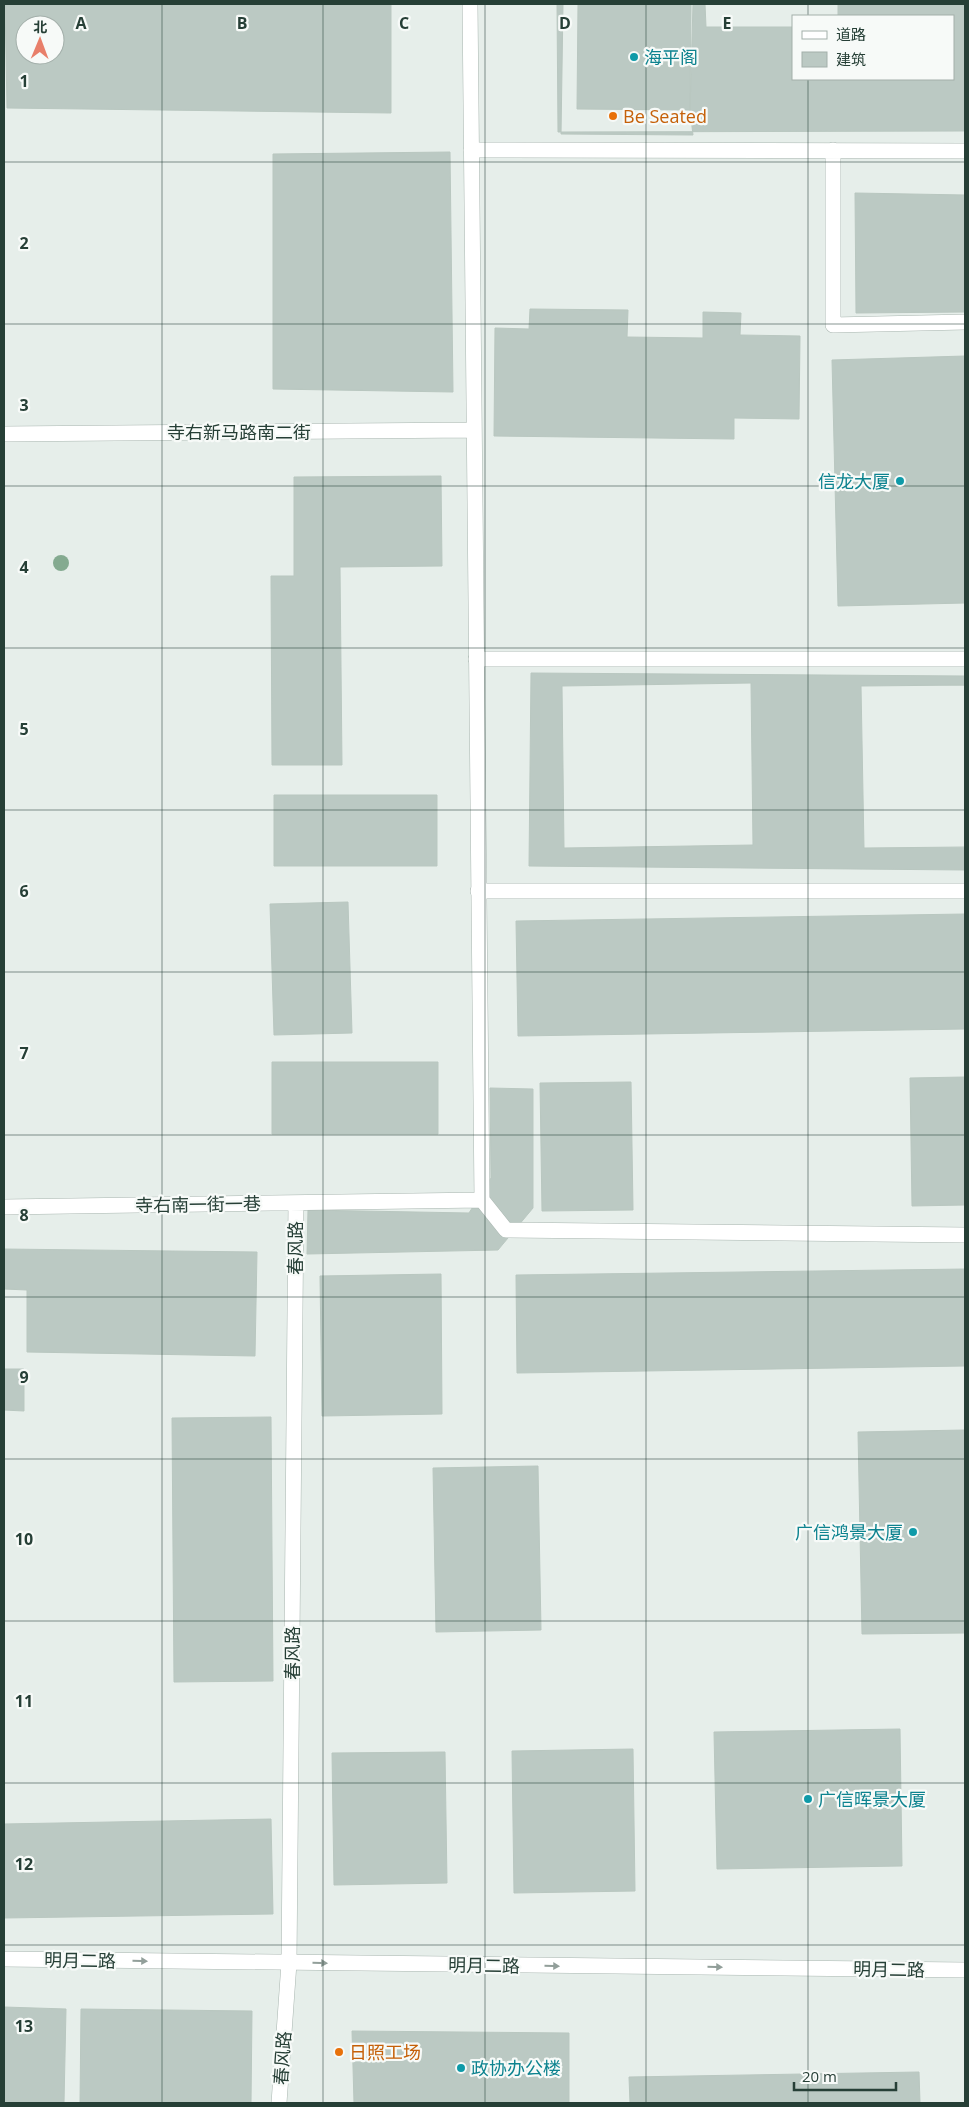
<svg xmlns="http://www.w3.org/2000/svg" width="969" height="2107" font-family="'Open Sans','Noto Sans SC',sans-serif">
<style>
.building{fill:#bbc9c3;stroke:#b9c7c0;fill-rule:evenodd}
.lines{fill:none;stroke-linecap:round;stroke-linejoin:round}
.service-casing{stroke:#a9b6b0;stroke-width:16}
.minor-casing{stroke:#a9b6b0;stroke-width:16}
.tertiary-casing{stroke:#a9b6b0;stroke-width:16}
.service{stroke:#fff;stroke-width:15}
.minor{stroke:#fff;stroke-width:15}
.tertiary{stroke:#fff;stroke-width:15}
.tree{fill:#84aa90}
.oneway{fill:#929f9a}
.grid{fill:none;stroke:#263f36;stroke-width:1;stroke-opacity:0.55}
.culture-dot{fill:#0f9aa8;stroke:#f7faf8;stroke-width:2}
.food-dot{fill:#e8710a;stroke:#f7faf8;stroke-width:2}
.labels{text-anchor:middle;dominant-baseline:central;stroke-width:4.5;stroke-linejoin:round;paint-order:stroke}
.culture-label{font-size:18px;fill:#0d838f;stroke:#f7faf8;text-anchor:start}
.food-label{font-size:18px;fill:#c56008;stroke:#f7faf8;text-anchor:start}
.street-label{font-size:18px;fill:#263f36;stroke:#f7faf8}
.grid-label{font-size:16px;text-anchor:middle;font-weight:bold;fill:#263f36;stroke:#f7faf8;stroke-width:4.5;stroke-linejoin:round;paint-order:stroke}
</style>
<rect width="100%" height="100%" fill="#e6eeea"/>
<!-- building -->
<path class="building" d="M5,4H391V113L7,108ZM25,25H55V55H25Z
M557,4H705L706,27H793V79H953V16H838V4H965V131L558,132Z
M563,4H693L690,110L693,135L561,134Z
M578,4H691L690,110L577,109Z
M450,152L453,392L273,389V154Z
M855,193L965,195V312L856,313Z
M530,309L628,310L627,337L703,338V312L741,313L740,335L800,336L799,419L734,418V439L494,436L495,328L529,329Z
M965,356V603L838,606L832,360Z
M441,476L442,566L340,567L342,765H272L271,576H294V477Z
M531,673L965,676V870L529,866Z
M751,683L753,845L564,848L562,686Z
M965,685V847L864,848L861,686Z
M274,795H437V866H274Z
M348,902L352,1033L274,1035L270,904Z
M965,914V1029L518,1036L516,921Z
M272,1062H438V1134H272Z
M965,1077V1205L912,1206L910,1078Z
M631,1082L633,1210L542,1211L540,1083Z
M490,1088L533,1089V1208L498,1250L307,1254L308,1210L469,1213L491,1178Z
M4,1249L257,1252L255,1356L27,1352V1290L4,1289Z
M965,1269V1366L517,1373L516,1275Z
M441,1274L442,1414L322,1416L320,1276Z
M4,1369H24V1411L4,1410Z
M271,1417L273,1681L174,1682L172,1418Z
M965,1430V1633L862,1634L858,1432Z
M538,1466L541,1630L436,1632L433,1468Z
M900,1729L902,1866L717,1869L714,1732Z
M633,1749L635,1891L514,1893L512,1751Z
M445,1752L447,1883L334,1885L332,1753Z
M271,1819L273,1914L4,1918V1824Z
M4,2007L66,2009L64,2103H4Z
M81,2009L252,2011L251,2103H80Z
M352,2031L569,2033V2103H354Z
M919,2072L920,2103H630L629,2077Z"/>
<g class="lines">
<!-- service casing -->
<g class="service-casing">
<path id="service" d="M476,659H965
M478,891H965"/>
</g>
<!-- minor casing -->
<g class="minor-casing">
<path id="minor" d="M470,4L482,1200L506,1230L965,1235
M471,150L965,151
M833,150V325L965,322
M4,434L474,430
M4,1207L482,1200
M279,2103L289,1963L296,1203"/>
</g>
<!-- tertiary casing -->
<g class="tertiary-casing">
<path id="tertiary" d="M4,1959L965,1970"/>
</g>
<!-- service -->
<use href="#service" class="service"/>
<!-- minor -->
<use href="#minor" class="minor"/>
<!-- tertiary -->
<use href="#tertiary" class="tertiary"/>
</g>
<!-- trees -->
<circle class="tree" cx="61" cy="563" r="8"/>
<!-- one-way arrows -->
<defs><path id="oneway-solid" d="M-6-.8H1V-3.2L6.5 0L1 3.2V.8H-6Z" transform="scale(1.25)"/></defs>
<g class="oneway">
<use href="#oneway-solid" transform="translate(140 1961) rotate(1)"/>
<use href="#oneway-solid" transform="translate(320 1963) rotate(1)"/>
<use href="#oneway-solid" transform="translate(552 1966) rotate(1)"/>
<use href="#oneway-solid" transform="translate(715 1967) rotate(1)"/>
</g>
<!-- grid -->
<path class="grid" d="M162,4V2103M323,4V2103M485,4V2103M646,4V2103M808,4V16M808,79V2103M4,162H965M4,324H965M4,486H965M4,648H965M4,810H965M4,972H965M4,1135H965M4,1297H965M4,1459H965M4,1621H965M4,1783H965M4,1945H965"/>
<!-- markers -->
<g class="culture-dot">
<circle cx="634" cy="57" r="5"/>
<circle cx="900" cy="481" r="5"/>
<circle cx="913" cy="1532" r="5"/>
<circle cx="808" cy="1799" r="5"/>
<circle cx="461" cy="2068" r="5"/>
</g>
<g class="food-dot">
<circle cx="613" cy="116" r="5"/>
<circle cx="339" cy="2052" r="5"/>
</g>
<g class="labels">
<!-- culture labels -->
<g class="culture-label">
<text x="644" y="57">海平阁</text>
<text x="890" y="481" text-anchor="end">信龙大厦</text>
<text x="903" y="1532" text-anchor="end">广信鸿景大厦</text>
<text x="818" y="1799">广信晖景大厦</text>
<text x="471" y="2068">政协办公楼</text>
</g>
<!-- food labels -->
<g class="food-label">
<text x="623" y="116">Be Seated</text>
<text x="349" y="2052">日照工场</text>
</g>
<!-- street labels -->
<g class="street-label">
<text x="239" y="432">寺右新马路南二街</text>
<text transform="translate(198 1204) rotate(-1)">寺右南一街一巷</text>
<text transform="translate(295 1248) rotate(-90)">春风路</text>
<text transform="translate(292 1653) rotate(-90)">春风路</text>
<text transform="translate(80 1960) rotate(1)">明月二路</text>
<text transform="translate(484 1965) rotate(1)">明月二路</text>
<text transform="translate(889 1969) rotate(1)">明月二路</text>
<text transform="translate(282 2058) rotate(-86)">春风路</text>
</g>
</g>
<g class="grid-label">
<text x="81" y="29">A</text>
<text x="242" y="29">B</text>
<text x="404" y="29">C</text>
<text x="565" y="29">D</text>
<text x="727" y="29">E</text>
<text x="24" y="87">1</text>
<text x="24" y="249">2</text>
<text x="24" y="411">3</text>
<text x="24" y="573">4</text>
<text x="24" y="735">5</text>
<text x="24" y="897">6</text>
<text x="24" y="1059">7</text>
<text x="24" y="1221">8</text>
<text x="24" y="1383">9</text>
<text x="24" y="1545">10</text>
<text x="24" y="1707">11</text>
<text x="24" y="1870">12</text>
<text x="24" y="2032">13</text>
</g>
<!-- border -->
<rect width="969" height="2107" fill="none" stroke="#263f36" stroke-width="10"/>
<!-- legend -->
<rect x="792" y="15" width="162" height="65" fill="#f7faf8" stroke="#a3afaa"/>
<rect x="802" y="31" width="25" height="8" fill="#ffffff" stroke="#a3afaa"/>
<text x="836" y="40" font-size="15" fill="#263f36">道路</text>
<rect x="802" y="52" width="25" height="15" fill="#bbc9c3" stroke="#a3afaa"/>
<text x="836" y="65" font-size="15" fill="#263f36">建筑</text>
<!-- north arrow -->
<g transform="translate(40 40) rotate(1)"><circle r="24" fill="#f7faf8" stroke="#a3afaa"/>
<path d="M0-4L9 19L0 12L-9 19Z" fill="#e87f6a"/>
<text y="-8" font-size="14" font-weight="bold" text-anchor="middle" fill="#263f36">北</text>
</g>
<!-- scale -->
<path d="M794 2082v8h102v-8" fill="none" stroke="#263f36" stroke-width="2.5"/>
<text x="802" y="2082" font-size="15" fill="#263f36" stroke="#f7faf8" stroke-width="4" paint-order="stroke">20 m</text>
</svg>
